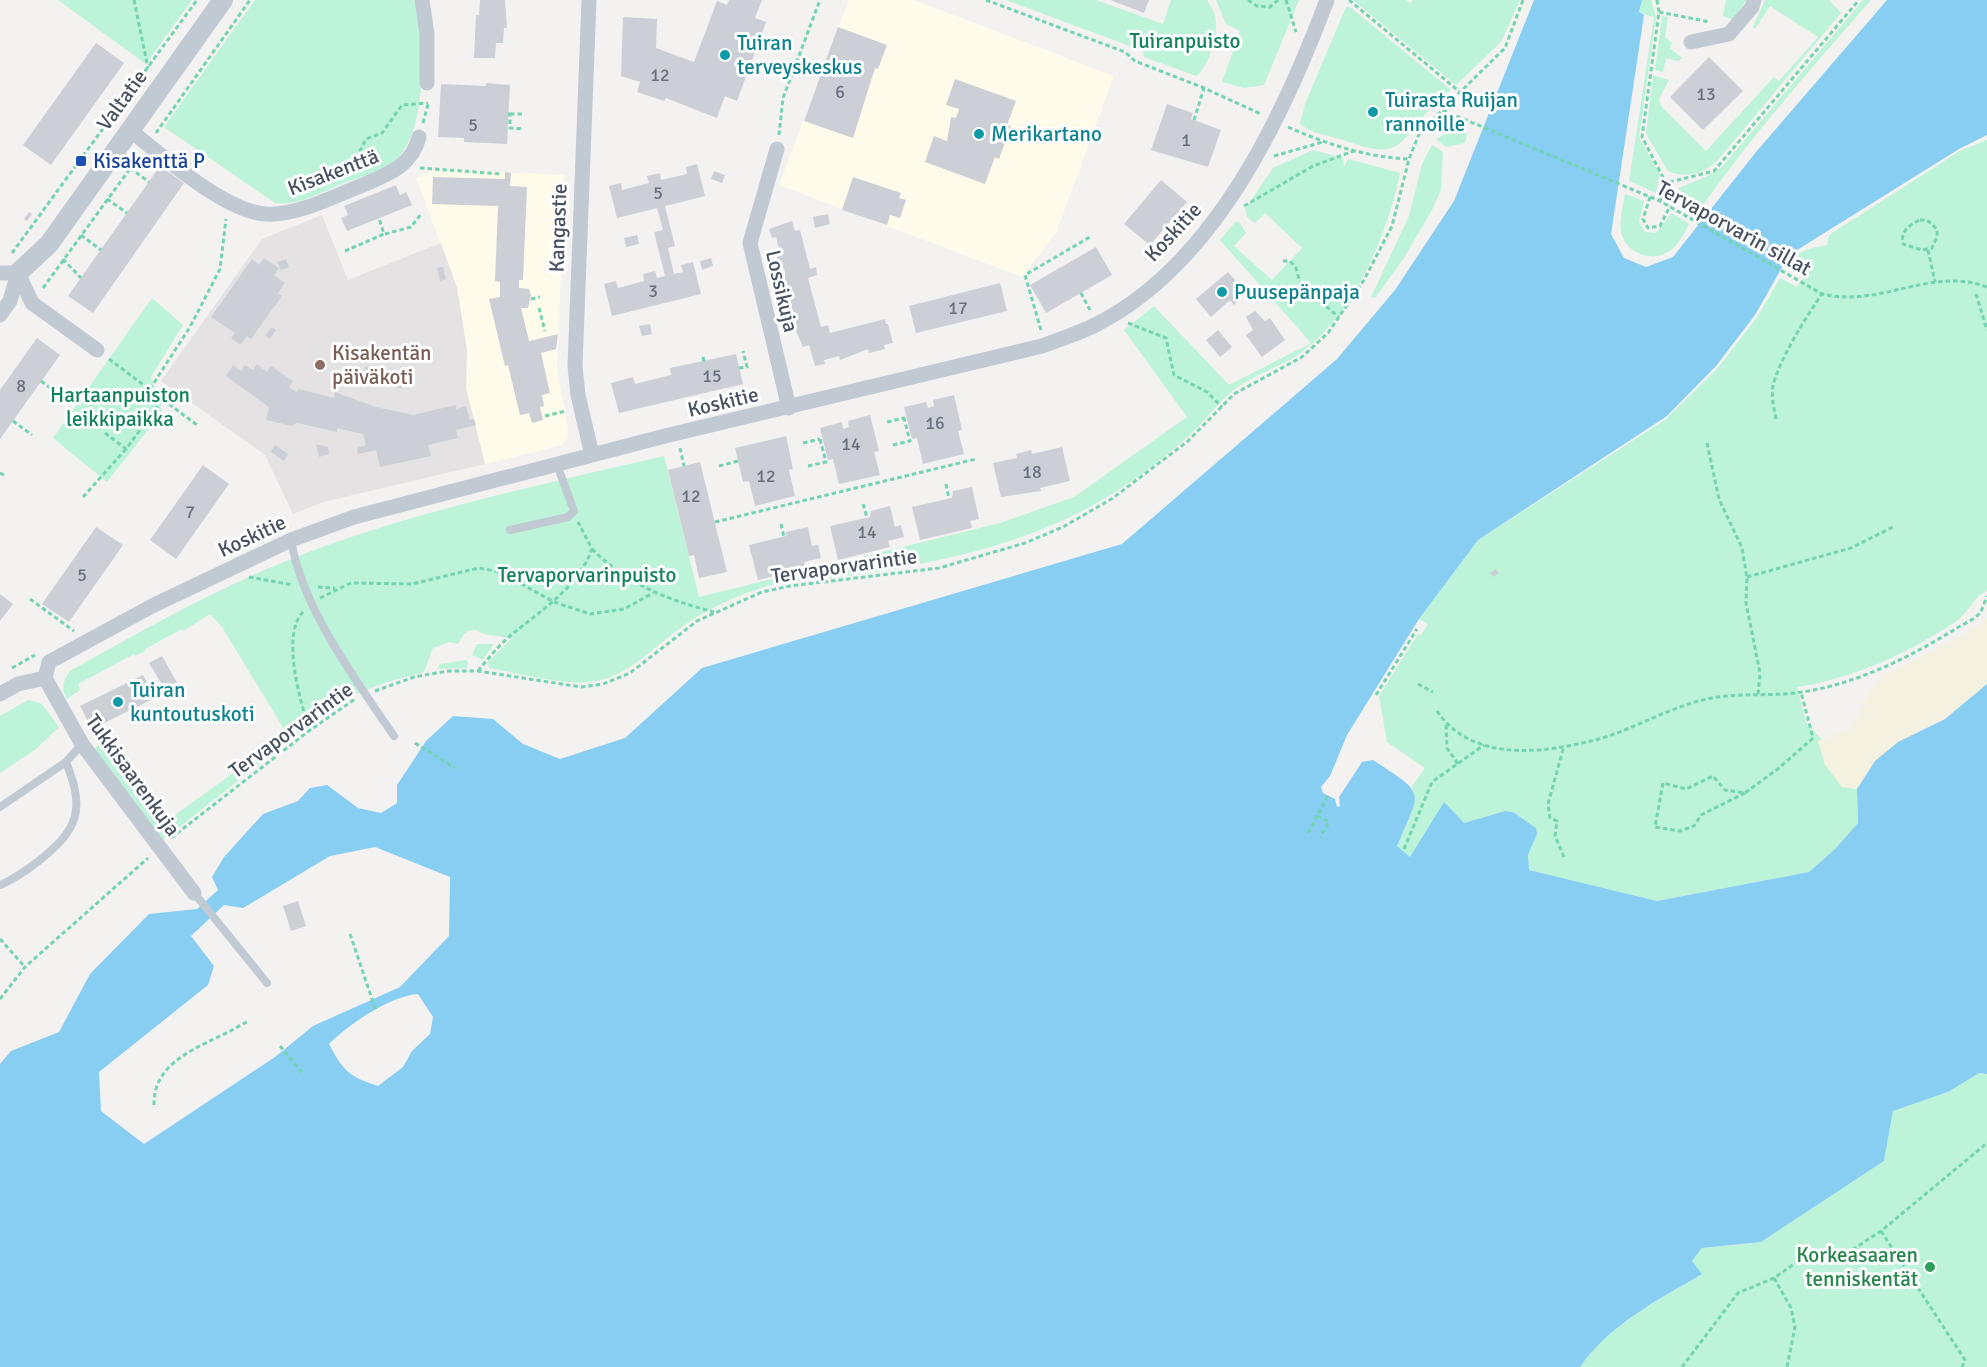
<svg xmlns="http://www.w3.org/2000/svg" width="1987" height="1367" font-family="Signika,sans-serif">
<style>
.commercial{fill:#fefbeb}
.education{fill:#e5e2e3}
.green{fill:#bdf3d9}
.sand{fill:#f5f1e1}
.water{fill:#88cef3;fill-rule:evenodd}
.building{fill:#cdcfd7}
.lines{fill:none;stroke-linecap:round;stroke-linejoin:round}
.path{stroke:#73d4b1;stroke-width:3;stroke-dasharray:4.5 3;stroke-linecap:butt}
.service{stroke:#c1c9d3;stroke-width:8}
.minor{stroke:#c1c9d3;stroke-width:15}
.tertiary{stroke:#c1c9d3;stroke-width:20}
.culture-dot{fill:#0f9aa8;stroke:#fff;stroke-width:2}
.transit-dot{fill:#1a4fb4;stroke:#fff;stroke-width:2}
.education-dot{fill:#8d6e63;stroke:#fff;stroke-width:2}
.leisure-dot{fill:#2e9e5b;stroke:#fff;stroke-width:2}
.labels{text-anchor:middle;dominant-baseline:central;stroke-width:6;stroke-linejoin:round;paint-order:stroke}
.number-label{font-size:18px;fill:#68707e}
.park-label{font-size:21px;fill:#118359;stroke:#fff}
.culture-label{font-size:21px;fill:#0d838f;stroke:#fff;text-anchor:start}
.street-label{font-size:21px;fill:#475160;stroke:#fff}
.transit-label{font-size:21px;fill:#164399;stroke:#fff;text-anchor:start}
.education-label{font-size:21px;fill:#785e54;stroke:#fff;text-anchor:start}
.leisure-label{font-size:21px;fill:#27864d;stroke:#fff;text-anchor:end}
</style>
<rect width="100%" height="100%" fill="#f4f1f1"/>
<!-- commercial -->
<path class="commercial" d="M849,0H914L1114,76L1056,233L1022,277L779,185Z
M437,169L565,175L557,369L568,429L567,437L562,445L485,464L466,388L467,350L457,288L416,178Z"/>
<!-- education -->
<path class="education" d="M322,215L348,280L441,243L457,288L467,350L466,388L485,464L323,502L293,514L265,455L161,381L262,239Z"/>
<!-- green -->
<path class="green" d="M58,0H192L146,64Z
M255,0H414C425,40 429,136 392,163C378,173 357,178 341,184C320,193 298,206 275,203L164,127Z
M1006,0H1096L1163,24L1171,0H1207C1211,6 1216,15 1216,22C1217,37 1208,68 1196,76L1144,57L1143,51Z
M1216,0H1299L1264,85L1244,88L1222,82L1240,31L1226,24Z
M1353,0H1406L1410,3L1413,0H1520L1501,42L1456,85Z
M1642,0H1651L1656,17L1639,138L1660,174L1656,193L1629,181L1654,17L1639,13Z
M1726,0H1746L1734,20L1723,16Z
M1765,0H1829L1841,13L1718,160C1703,174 1687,179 1668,171L1646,134L1653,75L1669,80L1659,99L1661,106L1706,151L1774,77L1779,81L1818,37L1770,6L1755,29L1753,27Z
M1863,0H1871C1809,71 1751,136 1697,214L1674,199L1679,188L1710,175L1722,167Z
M1346,7H1350L1451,90C1443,97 1434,104 1427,112C1396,151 1395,158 1343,140C1330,136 1310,133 1300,124L1305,104Z
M1662,16L1668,17L1665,37L1672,43L1670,48L1682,58L1678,61L1666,58L1663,72L1655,70Z
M1460,126L1467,135L1465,143L1446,147L1436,139Z
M1987,140V591C1974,596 1970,612 1955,622C1907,654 1854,678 1797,687L1806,722L1822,740L1818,741L1842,787L1857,789L1858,823L1835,849L1809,872L1657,901L1529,870L1528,855L1537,834L1536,828L1513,812L1505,811L1464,823L1410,858L1397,846C1405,827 1419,807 1412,786L1425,768L1387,742L1379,696L1418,634L1421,635L1428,624L1419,619L1478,540L1665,420L1717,369L1758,316L1780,278L1797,287L1804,277L1788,265C1801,248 1808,249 1827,245L1829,235L1960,151Z
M1432,145L1443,152L1441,190L1432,210L1404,258L1375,298L1371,297L1409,216L1422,164Z
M1313,150L1343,158L1344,167L1348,159L1400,173C1387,236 1354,315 1299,354C1279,368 1254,374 1235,389C1216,404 1202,425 1183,441C1101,513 1025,543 919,564C891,570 864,574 836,577C812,580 787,580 764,587C735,596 703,611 679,629C651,649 625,679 589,682C562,685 517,673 489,668L488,662L511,639C499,634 488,638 476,630C465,629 463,636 458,644L450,642L433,648L424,672L384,683L350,696L313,722L163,840L95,753L96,747L100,744L107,751L160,826L287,734L222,627L210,614L183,631L182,629L145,649V651L135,656L134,654L78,684L80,690L67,699C60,689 64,679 70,671C140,632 212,591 286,561C408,512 537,486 664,456L699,597L1000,523L1074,497L1187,417L1124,330L1154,306L1229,385L1311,343L1220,240L1236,221L1240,223L1246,233L1234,246L1272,280L1302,248L1265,213L1255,223L1247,217L1245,209L1273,168Z
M1625,194L1644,201L1639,222L1645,232L1656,233L1672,213L1689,224C1684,234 1676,249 1666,253C1648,262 1625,251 1621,232C1619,220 1623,206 1625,194Z
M152,298L183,325L151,377L162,412L107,482L53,438Z
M477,644H494L483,660L472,655Z
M466,660L468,663L467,668L438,669L439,664Z
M28,700L42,704L59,727L36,749L0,773V716Z
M1979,1073L1987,1074V1367H1580C1609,1325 1659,1300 1701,1274L1692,1261L1702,1248L1761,1242L1884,1161L1893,1111L1948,1092Z"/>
<!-- sand -->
<path class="sand" d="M1987,618V684L1945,719L1919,730L1863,778L1857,789L1842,787L1825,765L1818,741L1852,728L1868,695L1883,676L1975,628Z"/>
<!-- water -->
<path class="water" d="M1534,0H1642L1639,12L1644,15L1611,234L1624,258L1646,267L1673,257L1756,152L1887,0H1987V135L1959,149L1789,255L1755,315L1716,366L1667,416L1478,540L1419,619L1347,735L1330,776L1321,787L1323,793L1335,799L1337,807L1340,806L1339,797L1362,762L1373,760C1426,795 1422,788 1397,846L1410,857L1444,802L1464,823L1505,811L1513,812L1536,828L1537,834L1528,855L1529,870L1657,901L1809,872L1835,849L1858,823L1857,789L1875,761L1898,742L1945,719L1987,684V1074L1979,1073L1948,1092L1893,1111L1884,1161L1761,1242L1702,1248L1692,1261L1702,1274C1659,1299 1609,1325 1580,1367H0V1064L11,1051L59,1032L90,974L149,914L197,909L218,890L212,877L224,857L263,814L298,801L310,788L327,785L358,808L381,813L397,803V785L426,741L453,716L493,719L523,744L560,759L625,738L702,668L1122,544L1337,359L1395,290L1454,201ZM375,847L450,877L449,936L400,987L313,1026L275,1057L144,1144L101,1111L99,1072L208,985L214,966L191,936L224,905L243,908L330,856ZM418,994L433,1017L430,1034L412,1051L403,1067L378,1086C350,1077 343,1071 329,1044C349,1024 390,996 418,994Z"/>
<!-- building -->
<path class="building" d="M480,0H505L507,28H504L503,43H496L495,58H474L476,15H479Z
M729,0H762L755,18L766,22L737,101L725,96L717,118L666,98L664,101L637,92L640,82L621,76L623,17L657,19L656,48L694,62L717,1L727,5Z
M1110,0H1149L1144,13Z
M838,27L887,45L878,69L875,68L853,138L804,121Z
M96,43L124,63L51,165L23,145Z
M1709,57L1743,91L1703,130L1670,97Z
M955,79L1016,101L1007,125L1011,126L999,159L995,157L985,184L925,162L934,136L947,141L951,117L956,118L959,109L946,105Z
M486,83L510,85L507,144L464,142V138L438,137L441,84L486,86Z
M1167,104L1193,113L1191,119L1221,130L1208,167L1151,150Z
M697,164L705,196L665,206L675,246L668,248L674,274L683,272L681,265L693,262L701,294L612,316L604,284L616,281L618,288L644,281L643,274L655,271L657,278L665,276L654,232L663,230L657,208L617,218L609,186L621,183L622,190L649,183L647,176L660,173L661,180L687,174L686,167Z
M160,166L184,183L93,313L68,296Z
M714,171L725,175L722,183L711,179Z
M505,172L511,173L510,186L527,187L523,280H519V288L529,289L531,295L528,308H521L529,341L558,334L556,349L541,353L550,393L542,395L544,406L540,407L543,420L532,423L529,413L520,415L508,365L505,366L489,299L500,297V282L495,281L498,206L432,204L433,177L505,179Z
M853,177L901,193L899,198L906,200L900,218L890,215L887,225L842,210Z
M1161,180L1187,202L1150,245L1124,224Z
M396,185L400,195L406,192L412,205L347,231L341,218L348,215L344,206Z
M29,212L32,214L27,221L24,219Z
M828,214L830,224L815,228L813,217Z
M792,221L795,231L800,230L810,269L816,267L817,275L808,278L821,327L828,325L830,333L885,319L886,324H888L893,343L884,345L885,349L869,353L868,349L840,360L839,356L824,360L825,364L815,366L809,345L803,347L795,329L791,330L787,314L791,313L788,299L784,300L780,284L784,283L781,275L785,274L784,268L780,269L776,253L780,252L776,237L772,238L769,229Z
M637,235L639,244L626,247L624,238Z
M1096,247L1112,275L1046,313L1030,285Z
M264,258L279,268L274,275L285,283L278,293L282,296L251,339L247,336L240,345L231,338L235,333L211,317L252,259L259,265Z
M711,258L713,266L702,270L700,261Z
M286,259L289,267L281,270L277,262Z
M443,267L446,279L440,281L437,268Z
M1228,272L1243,289L1236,295L1240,299L1234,305L1230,300L1211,317L1196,299Z
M1000,283L1007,311L916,333L909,306Z
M1255,311L1265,321L1270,318L1285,340L1262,357L1246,335L1253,330L1246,317Z
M650,324L652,334L642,336L639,326Z
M272,327L276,330L270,339L265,336Z
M1218,330L1232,347L1220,357L1206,340Z
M37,338L60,355L0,439V390Z
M736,354L743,384L619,413L611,383L633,377L635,384L671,375L670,368Z
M257,364L267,372L271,366L293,381L289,387L296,392L299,389L334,398L335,392L376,407L413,415L456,405V409L466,406L470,420L474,419L476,425L456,430L458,438L428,445L431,456L380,467L376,450L358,454L357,448L366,445L363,434L337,428V432L297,423L292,426L266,420L269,407L226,376L233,365L241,371L245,365L253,370Z
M365,367L371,368L369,384L363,383Z
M381,377L387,378L385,386L380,385Z
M397,379L403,380L402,388H396Z
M954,395L962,430L958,431L964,454L923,464L917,438L912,439L904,407L926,402L928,408L934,406L933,400Z
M870,415L879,451L874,452L880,475L839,484L833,459L828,460L820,428L842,422L843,429L849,427L848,421Z
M786,436L793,469L789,470L795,496L755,506L749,481L743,482L735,448Z
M316,444L328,447L329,454L319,457Z
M275,445L288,454L284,461L271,452Z
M1062,447L1070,481L1040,488L1041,491L1001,497L993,463L1017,458L1016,454L1031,450L1032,454Z
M700,462L727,572L699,578L694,555L689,556L668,470Z
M203,465L229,484L176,559L150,540Z
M972,487L979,519L970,521L972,528L920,540L912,507L952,498L953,491Z
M890,506L895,527L901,525L904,537L888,541L890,547L838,560L830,526L870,517L871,511Z
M96,527L123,545L69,622L42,604Z
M808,527L812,546L818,545L821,558L804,562L806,568L758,580L749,545L786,536V532Z
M1496,569L1499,573L1493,577L1490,573Z
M0,594L13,604L0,621Z
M162,656L179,686L167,693L149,663Z
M143,675L155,698L92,729L80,706Z
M298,901L306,926L291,931L283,906Z"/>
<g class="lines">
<!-- path -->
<path class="path" d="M134,0L148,68
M986,0L1125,52L1135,61L1204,88L1261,114
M1248,0L1257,6L1270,7L1278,0
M1286,0L1296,32
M1349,0L1460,92
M1657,0L1659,12L1642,137L1666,183
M1659,12L1710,22
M1442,110L1505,48L1523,0
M508,114H510V128L524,129
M510,114H522
M1194,120L1204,88
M423,123L428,104
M1288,127C1326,144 1366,157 1408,159
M156,133L250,0
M779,135L783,98L820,0
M1274,156L1323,142
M130,168L149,182
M420,168L502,174
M355,173V161L366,139L382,133L402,105L428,103
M1650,197L1643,219L1648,228L1660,226L1670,206
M107,199L127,213
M1660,201L1666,183L1714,171L1859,0
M1244,206L1313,166L1354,151
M1920,220H1927L1937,229V237L1932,248L1922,250L1903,244C1900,232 1909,225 1920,220Z
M385,234L411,227L421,214
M81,235L101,250
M1928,250L1935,282
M345,251L384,234L379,218
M12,253L197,0
M63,259L81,278
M1283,261H1290L1296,268L1301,286L1339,317
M43,288L140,155
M1081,293L1090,310
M1976,294L1987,330
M531,299L540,297
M539,308L545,331
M1128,323L1166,338L1174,375L1207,392L1222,407
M1041,330L1025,275L1090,237
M703,357L704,362
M109,359L197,425
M739,368L747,367L743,351
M41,381L60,395
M150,389L190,327L220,269L226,219
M545,416L566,411
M1776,419C1774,408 1771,397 1773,386C1778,362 1807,315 1822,294
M13,421L32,435
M887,422L904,418
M105,433L126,449L163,399
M803,443L820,439
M1707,443L1719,499L1742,548L1747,578L1746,603L1760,673L1758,695
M893,445L910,441L904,418L907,417
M680,448L684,466
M719,466L738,461
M808,466L826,462L820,439L822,438
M0,473L4,475
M946,484L949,499
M83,497L126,449
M863,504L867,517
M715,522L976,459
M781,524L784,537
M592,549C627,584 668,600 714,612
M249,577L293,585
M1747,577L1851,548L1895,526
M318,587L335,588
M320,598L351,583L412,584L479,568L500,572L554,602L590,614L624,609L653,593
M30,599L74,631
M303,612C281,634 300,703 310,730
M12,668L35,655
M478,671C488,659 498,646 510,636C540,611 578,588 592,549L578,522
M1418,684L1433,692
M375,691L414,677L448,671H478L581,687L603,684L630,673L697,621L762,592L790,586L939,568L1025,543L1063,527L1113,498L1188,441L1234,394L1302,357L1328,333L1364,280L1392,226L1409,159L1419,134L1442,110L1660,201L1822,294C1881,308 1931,266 1987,287
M1376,695L1417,629
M1437,711C1471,761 1538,754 1591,741C1630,732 1666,708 1707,699C1738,692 1771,697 1802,692C1857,684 1910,657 1957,628C1964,624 1975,619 1980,613C1983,608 1985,601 1987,596
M1446,725L1447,748L1458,764
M415,743L455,768
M1745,793L1701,815L1694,826L1680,831L1655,827L1663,783L1686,789L1713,776L1725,790L1745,793L1779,768L1813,738L1801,692
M1317,816L1329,822L1320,837
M1308,833L1328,796
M171,838L310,730L355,699
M1404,849L1432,782L1484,745
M1564,857L1555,836L1557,821L1550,818L1548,804L1564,746
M350,934L376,1011
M0,939L25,967
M0,999L25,967L148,858
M280,1046L304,1075
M154,1105C153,1054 215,1044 249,1020
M1881,1231L1965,1360L1962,1367
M1774,1278L1791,1308L1795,1327L1787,1367
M1682,1367L1738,1293L1774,1278L1797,1262L1844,1255L1881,1231L1987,1143"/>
<!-- service -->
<path class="service" d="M510,530L568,517L574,511L560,473
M291,540C302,608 355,679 394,736
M0,807L66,762L82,744
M0,885C15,879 27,870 40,860C79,828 85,810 66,762
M194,893L267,983"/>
<!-- minor -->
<path class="minor" d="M422,0L427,34V83
M589,0L575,366L578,395L592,455
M1691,42L1729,34L1752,7L1754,0
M130,130C162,156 226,212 266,214C297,216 334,196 363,185C388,174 412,166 419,137
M777,149L750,243L789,408
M0,273H18
M18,273L32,303L97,350
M0,315L10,301L18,273
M0,694L18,684L45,678
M194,893L82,744L45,678L49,662L154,605L291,540L354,517L665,436L1042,346C1061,339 1080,333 1097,324C1215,264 1283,117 1327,0"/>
<!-- tertiary -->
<path class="tertiary" d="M18,273L49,244L223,0"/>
</g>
<!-- markers -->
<g class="culture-dot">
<circle cx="725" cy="55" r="6"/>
<circle cx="1373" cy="112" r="6"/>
<circle cx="979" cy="134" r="6"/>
<circle cx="1222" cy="292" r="6"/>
<circle cx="118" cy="702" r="6"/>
</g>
<rect class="transit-dot" x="75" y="155" width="12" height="12" rx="3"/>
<circle class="education-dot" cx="320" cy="365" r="6"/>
<circle class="leisure-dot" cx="1930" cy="1267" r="6"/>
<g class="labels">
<!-- number labels -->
<g class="number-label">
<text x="660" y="75">12</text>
<text x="840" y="92">6</text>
<text x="1706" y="94">13</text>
<text x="473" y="125">5</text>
<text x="1186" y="140">1</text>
<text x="658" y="193">5</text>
<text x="653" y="291">3</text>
<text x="958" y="308">17</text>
<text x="712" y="376">15</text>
<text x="21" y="386">8</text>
<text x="935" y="423">16</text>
<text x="851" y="444">14</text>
<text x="1032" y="472">18</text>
<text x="766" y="476">12</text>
<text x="691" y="496">12</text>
<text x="190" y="512">7</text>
<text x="867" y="532">14</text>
<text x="82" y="575">5</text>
</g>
<!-- park labels -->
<g class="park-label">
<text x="1185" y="41">Tuiranpuisto</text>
<text x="120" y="395">Hartaanpuiston<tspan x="120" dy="24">leikkipaikka</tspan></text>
<text x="587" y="575">Tervaporvarinpuisto</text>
</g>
<!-- culture labels -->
<g class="culture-label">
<text x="737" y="43">Tuiran<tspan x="737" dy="24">terveyskeskus</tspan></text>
<text x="1385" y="100">Tuirasta Ruijan<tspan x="1385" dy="24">rannoille</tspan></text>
<text x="991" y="134">Merikartano</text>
<text x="1234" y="292">Puusepänpaja</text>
<text x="130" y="690">Tuiran<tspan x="130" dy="24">kuntoutuskoti</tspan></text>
</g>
<!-- street labels -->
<g class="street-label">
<text transform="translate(122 100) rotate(-54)">Valtatie</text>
<text transform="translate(333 172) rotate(-21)">Kisakenttä</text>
<text transform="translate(558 228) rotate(-88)">Kangastie</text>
<text transform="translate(1734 228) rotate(29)">Tervaporvarin sillat</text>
<text transform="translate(1173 232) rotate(-47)">Koskitie</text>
<text transform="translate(782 291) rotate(77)">Lossikuja</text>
<text transform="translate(723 402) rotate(-13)">Koskitie</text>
<text transform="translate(252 536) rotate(-25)">Koskitie</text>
<text transform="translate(844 566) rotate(-8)">Tervaporvarintie</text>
<text transform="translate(291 730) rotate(-36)">Tervaporvarintie</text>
<text transform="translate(133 775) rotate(54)">Tukkisaarenkuja</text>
</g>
<!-- transit labels -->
<g class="transit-label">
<text x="93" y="161">Kisakenttä P</text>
</g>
<!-- education labels -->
<g class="education-label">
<text x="332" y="353">Kisakentän<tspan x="332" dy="24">päiväkoti</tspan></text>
</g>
<!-- leisure labels -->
<g class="leisure-label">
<text x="1918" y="1255">Korkeasaaren<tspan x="1918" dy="24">tenniskentät</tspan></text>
</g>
</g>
</svg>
